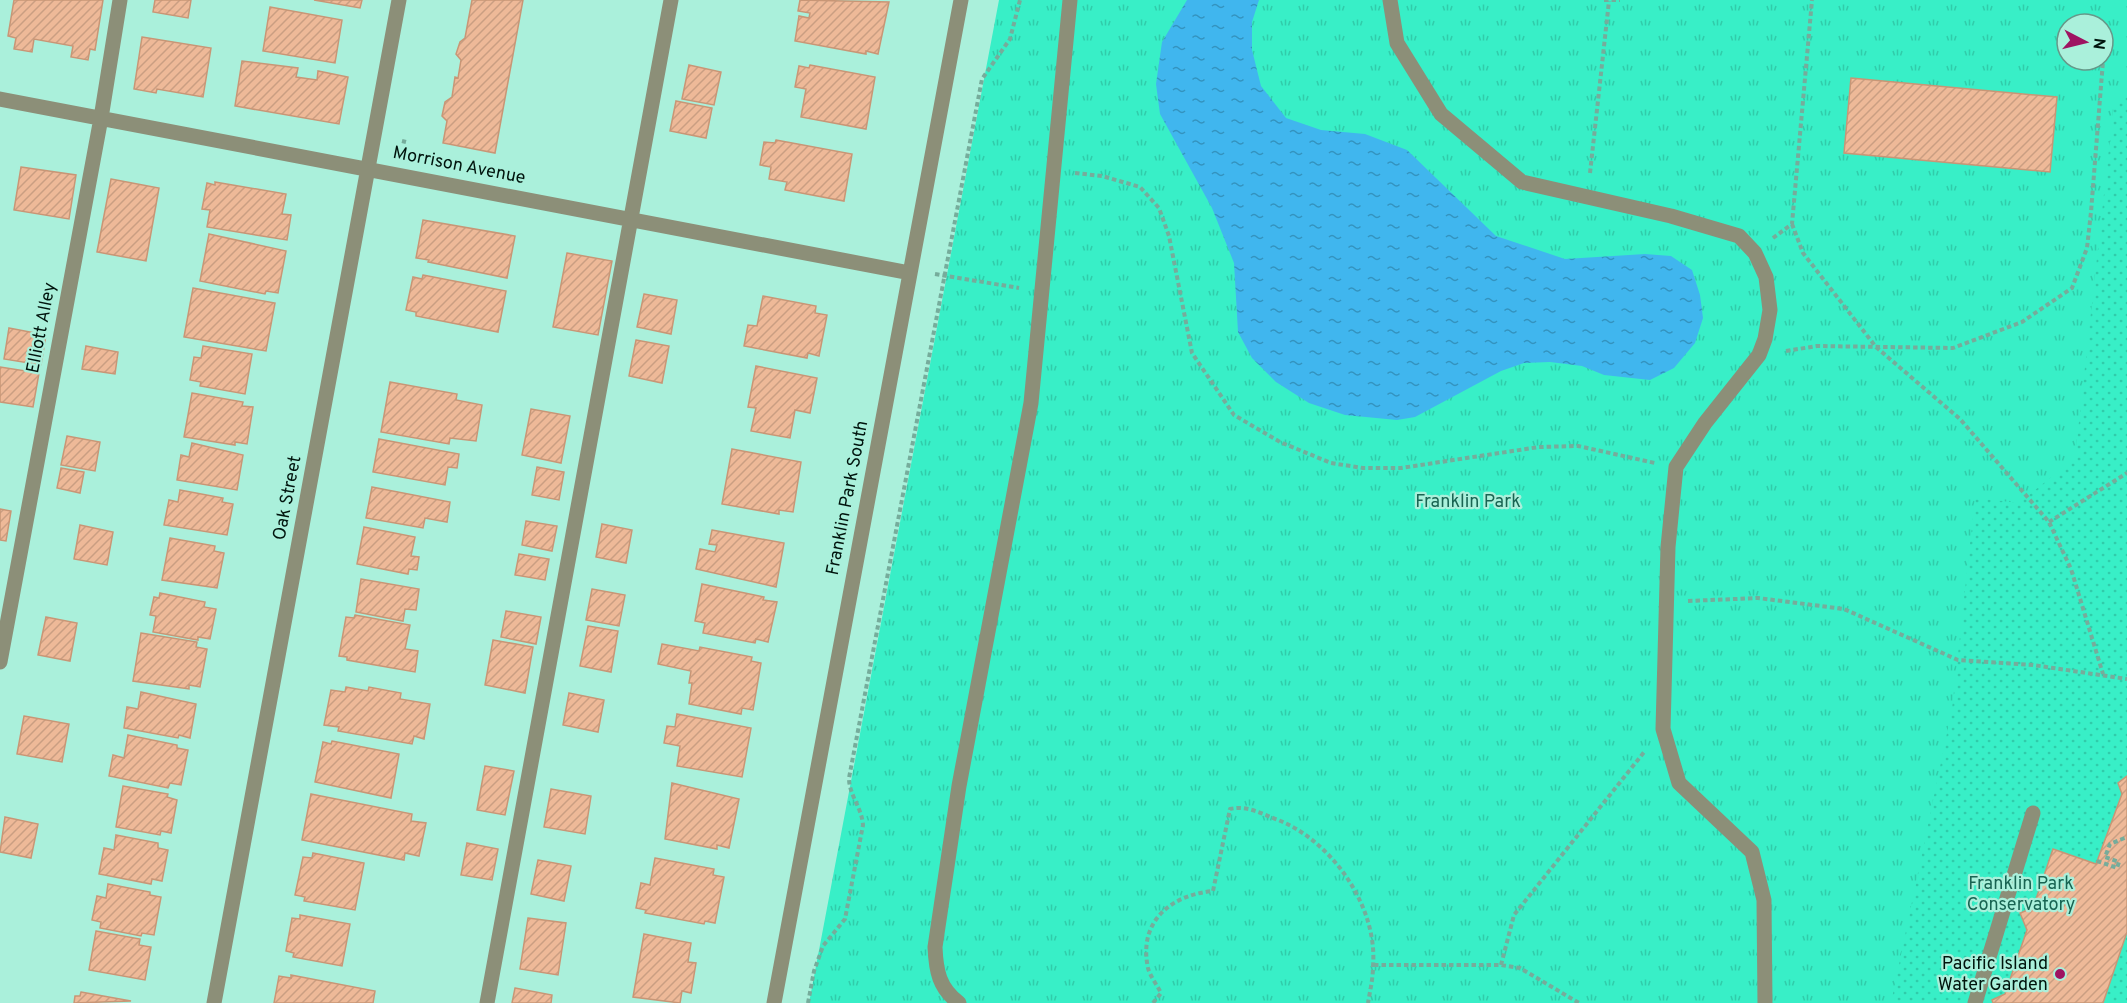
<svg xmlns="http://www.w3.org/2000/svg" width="2127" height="1003" font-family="Overpass,sans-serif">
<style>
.park{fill:url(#park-tufts);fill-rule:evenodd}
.garden{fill:url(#garden-dots)}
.water{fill:url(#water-ripples)}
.building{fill:url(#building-hatch);stroke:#c89676;stroke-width:1.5}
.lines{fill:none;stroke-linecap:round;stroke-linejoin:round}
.path{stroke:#76ac9b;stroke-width:4;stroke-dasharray:4.5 3;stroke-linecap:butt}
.minor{stroke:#8c8f78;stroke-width:15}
.poi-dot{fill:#9e1361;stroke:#aaf0db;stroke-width:2}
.labels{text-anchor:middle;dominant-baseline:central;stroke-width:4.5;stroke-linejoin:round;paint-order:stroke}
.street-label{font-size:18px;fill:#00140d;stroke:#aaf0db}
.park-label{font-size:18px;fill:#186452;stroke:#aaf0db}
.poi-label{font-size:18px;fill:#00140d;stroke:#aaf0db;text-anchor:end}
</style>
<defs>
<pattern id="park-tufts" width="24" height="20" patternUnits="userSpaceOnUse" patternTransform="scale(1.5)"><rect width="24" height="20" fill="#38efc7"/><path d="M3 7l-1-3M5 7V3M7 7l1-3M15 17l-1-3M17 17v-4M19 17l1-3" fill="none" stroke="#30ccaa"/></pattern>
<pattern id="garden-dots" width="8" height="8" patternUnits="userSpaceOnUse" patternTransform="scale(1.5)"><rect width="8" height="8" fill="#38efc7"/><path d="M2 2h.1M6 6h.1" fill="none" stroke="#30ccaa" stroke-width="1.8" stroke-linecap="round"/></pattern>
<pattern id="water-ripples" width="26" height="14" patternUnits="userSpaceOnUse" patternTransform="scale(1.5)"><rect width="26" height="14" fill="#40b6ee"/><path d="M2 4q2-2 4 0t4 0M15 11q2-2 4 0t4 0" fill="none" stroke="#3393bf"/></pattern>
<pattern id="building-hatch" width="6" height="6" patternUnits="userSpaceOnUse" patternTransform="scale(1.5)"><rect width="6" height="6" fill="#eeb998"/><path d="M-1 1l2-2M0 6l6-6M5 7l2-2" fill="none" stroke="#ca9e82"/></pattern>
</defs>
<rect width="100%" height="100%" fill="#aaf0db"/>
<!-- park -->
<path class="park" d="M999,0H2127V1003H809ZM2067,24H2103V60H2067Z"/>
<!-- garden -->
<path class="garden" d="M2127,95V1003H1891L1952,709L1975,498L2019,503L2075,458L2114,103Z"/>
<!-- water -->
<path class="water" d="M1187,0H1259L1252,22V50L1261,86L1286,118L1321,130L1365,134L1407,150L1496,236L1565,259L1645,254L1671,256L1692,270L1700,295L1703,318L1695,343L1674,368L1650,380L1604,375L1582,366L1550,362L1524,363L1501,371L1415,417L1397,420L1345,415L1309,403L1276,382L1252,358L1238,332L1234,263L1212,208L1160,114L1156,84L1162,42Z"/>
<!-- building -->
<path class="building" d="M14,0H103L95,50L90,49L88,60L71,57L73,46L34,39L32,52L14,49L16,38L8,36Z
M155,0H191L188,18L153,12Z
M314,0H362L360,8Z
M472,0H523L495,153L443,143L447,121L442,116L445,102L452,97L455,77L458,78L461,60L456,54L460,42L465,38Z
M800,0L889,2L878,54L866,51V54L795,41L799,16L809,18L810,13L798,11Z
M270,7L342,20L335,63L263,51Z
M142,37L211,48L203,97L157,89L156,93L134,89Z
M242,61L298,68L296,77L317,80L318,71L348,77L339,124L235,106Z
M689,65L721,72L714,105L682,99Z
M810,65L875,77L866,129L801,117L806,89L795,87L799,66L809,68Z
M1851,78L2057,97L2050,172L1844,153Z
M676,101L712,108L706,138L670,131Z
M776,140L852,154L844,201L785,190L787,182L769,179L771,167L760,165L764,142L775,143Z
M21,167L76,175L69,219L14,210Z
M111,179L159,188L146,261L97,252Z
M215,182L286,194L282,214L291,215L287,240L207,227L210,210L202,209L207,183L215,185Z
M423,220L515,236L507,278L428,262L429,260L416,258Z
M209,234L286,251L278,293L266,291L265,294L200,281Z
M567,253L612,261L598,335L553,327Z
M423,275L506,291L498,332L416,316V312L406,310L413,277L422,279Z
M193,288L275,303L266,351L184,337Z
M644,294L677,300L671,334L637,327Z
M763,296L816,306L815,313L827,315L819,356L808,353L807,358L744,346L748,325L757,326Z
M9,328L46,335L41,365L4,359Z
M636,340L669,346L662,383L629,376Z
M86,346L118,352L115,374L82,369Z
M203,346L252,354L245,394L200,386L201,382L190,380L194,357L201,358Z
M756,366L817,378L810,413L795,410L790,438L751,431L756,408L748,407Z
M0,367L39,373L33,407L0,402Z
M390,382L457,394L456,400L482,405L476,441L450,438L449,444L381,432Z
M192,393L243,402L242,406L253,407L247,444L235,442V445L184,437Z
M531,409L570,416L561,463L522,455Z
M67,436L100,442L95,471L61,465Z
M379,439L459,454L457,468L448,467L445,485L373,472Z
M192,443L243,455L237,490L177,480L181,455L189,457Z
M732,449L801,462L793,512L779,510V514L722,504Z
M537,467L564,472L559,500L532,495Z
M61,468L84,472L80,493L57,488Z
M372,487L450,502L447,522L425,518L423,528L366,518Z
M180,490L223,498L222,502L233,504L227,535L164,525L169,500L178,502Z
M0,509L11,511L6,541L0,540Z
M526,521L557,526L552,551L522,545Z
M602,524L632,530L626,563L596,557Z
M80,525L113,532L107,565L74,559Z
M364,527L415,537L411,556L419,557L417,570L409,569L408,574L357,564Z
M712,530L784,543L776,587L696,569L700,549L715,552L717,545L709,544Z
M170,538L215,546L214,551L224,553L217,588L162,580Z
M519,554L549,559L545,580L515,575Z
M361,579L419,589L416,610L405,609L403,621L356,612Z
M702,584L764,597L763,600L777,602L768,642L756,639L755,643L703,633L705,623L695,621Z
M592,589L625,595L619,626L586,620Z
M160,593L205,602L204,607L216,609L210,639L198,637V640L153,632L156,616L150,615L154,597L159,598Z
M506,611L541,617L536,644L501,637Z
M355,615L410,625L405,649L418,651L415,672L347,660V657L339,656L346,617L354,618Z
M46,617L77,623L70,661L38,655Z
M588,626L618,631L611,672L580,666Z
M141,633L197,642L196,647L207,649L200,687L189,685V689L133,681Z
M493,640L533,647L525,693L485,685Z
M662,644L699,651L700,647L752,657L751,661L761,663L753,710L742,708L741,714L689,704L692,683H689L691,671L658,664Z
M346,687L368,691L369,687L401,693L400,699L430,704L424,739L414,736L412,744L338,731L339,727L324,725L331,690L345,692Z
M141,692L196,704L190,738L179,735L178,738L124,728L127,707L138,709Z
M569,693L604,700L598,732L563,725Z
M677,714L751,728L742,777L677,766L680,746L664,743L667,726L675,727Z
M24,716L69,724L62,762L17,754Z
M128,735L177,745V748L188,750L181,785L170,783L168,788L109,776L113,755L124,758Z
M332,741L399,754L391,798L315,782L323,742L331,744Z
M485,766L514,771L505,815L477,810Z
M2127,776V932L2103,1003H1993L1992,1000L2005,994L2027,930L2020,913L2033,908L2053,849L2096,864L2122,794L2118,783Z
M672,783L739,799L729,848L717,845V849L665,839Z
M123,786L168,794L167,797L177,800L171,833L161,831L160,835L116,827Z
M551,789L591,796L585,834L544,827Z
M311,794L412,814L411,821L426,823L419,856L405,853L404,860L302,840Z
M5,817L38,824L31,858L0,852Z
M116,835L158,843V848L168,850L162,881L152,879L151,884L99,874L104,848L114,850Z
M467,843L498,849L492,880L461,875Z
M313,853L364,863L355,910L304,901L305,897L295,895L303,857L312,858Z
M655,858L714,869L713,875L724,877L715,923L705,921L704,924L645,913L646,910L636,908L641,883L650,885Z
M538,860L571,866L564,901L531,894Z
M108,884L150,892V895L161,897L154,935L142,933L141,936L100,928L101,922L92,920L97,896L106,898Z
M300,915L350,924L342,966L293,957L294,953L286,951L292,918L300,919Z
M528,918L566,923L558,975L520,969Z
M96,931L140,939L139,945L151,947L145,980L89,970Z
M644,934L691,943L688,962L696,963L691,993L682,991L680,1003L633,997Z
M291,975L375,991L373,1003H274L279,976L291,978Z
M515,988L552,995L551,1003H512Z
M81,992L131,1001L74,1003L75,996H80Z"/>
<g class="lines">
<!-- path -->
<path class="path" d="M1604,0H1620
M402,141L406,142
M1075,173L1102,176L1140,187L1159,208L1169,236L1192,353L1234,415L1280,442L1331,463L1363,468H1401L1539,447L1578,446L1655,463
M1590,173L1609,1
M1792,224L1803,253L1876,347L1960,419L2049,522L2071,569L2103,674
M1773,238L1792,224L1812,0
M935,274L1019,288
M1786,351L1817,346L1953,348L2022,322L2072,288L2087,248L2091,212L2106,23
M2049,522L2127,473
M1688,601L1758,598L1844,609L1958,660L2033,665L2127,679
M2097,861L2117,868L2119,862L2105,857L2110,844L2127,837
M1374,965H1501L1520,968L1579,1003
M1501,965L1514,915L1645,751
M808,1003L814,971L823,946L845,919L863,825C862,808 849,795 849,778L982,79L1010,39L1020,0
M1153,1003L1161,993C1157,985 1150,976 1148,968C1138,921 1171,895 1213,891L1230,809C1248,805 1262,814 1278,820C1332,841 1378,907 1373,966C1373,979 1370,991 1368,1003"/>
<!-- minor -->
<path class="minor" d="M1390,0L1397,43L1441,114L1522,182L1671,216L1739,236L1755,253L1766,277L1770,310L1765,339L1759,355L1705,423L1676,467L1668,547L1663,729L1679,783L1752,852L1764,900L1765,1003
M0,99L910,273
M0,662L101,118L120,0
M214,1003L399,0
M487,1003L671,0
M774,1003L961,0
M959,1003C939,988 936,971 935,947L959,786L1031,403L1070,0
M1975,1003L2033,813"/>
</g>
<!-- markers -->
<circle class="poi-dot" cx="2060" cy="974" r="6"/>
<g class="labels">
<!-- street labels -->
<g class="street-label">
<text transform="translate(459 166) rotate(11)">Morrison Avenue</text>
<text transform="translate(42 328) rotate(-79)">Elliott Alley</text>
<text transform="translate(288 498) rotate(-79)">Oak Street</text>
<text transform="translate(848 498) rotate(-79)">Franklin Park South</text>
</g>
<!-- park labels -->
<g class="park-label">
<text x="1468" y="502">Franklin Park</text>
<text x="2021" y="884">Franklin Park<tspan x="2021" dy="21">Conservatory</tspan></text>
</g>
<!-- poi labels -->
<g class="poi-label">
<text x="2048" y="964">Pacific Island<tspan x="2048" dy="21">Water Garden</tspan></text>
</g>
</g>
<!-- north arrow -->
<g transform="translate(2085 42) rotate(97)"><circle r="28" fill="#aaf0db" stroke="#669889" stroke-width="1.5"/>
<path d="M0-4.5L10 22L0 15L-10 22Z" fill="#9e1361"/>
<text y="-9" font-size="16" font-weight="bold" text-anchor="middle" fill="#00140d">N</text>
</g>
</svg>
